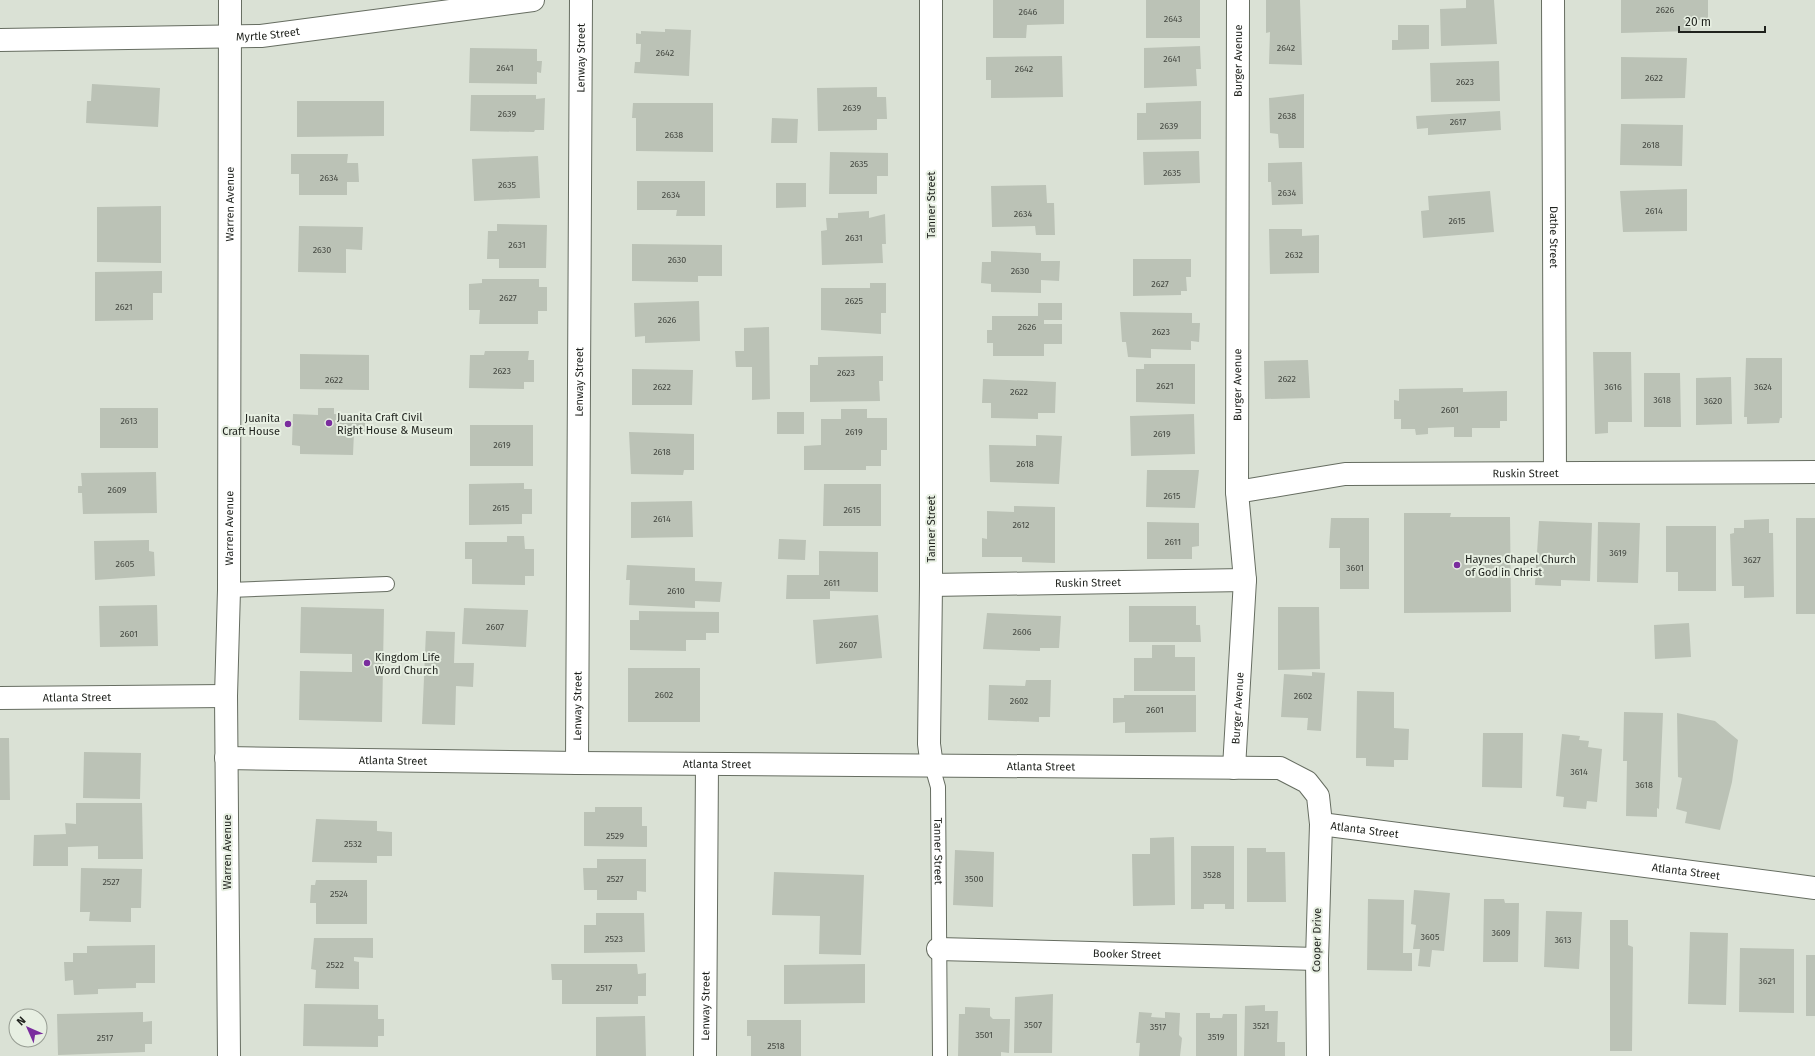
<svg xmlns="http://www.w3.org/2000/svg" width="1815" height="1056" font-family="'Fira Sans',sans-serif">
<style>
.building{fill:#bbc2b6}
.lines{fill:none;stroke-linecap:round;stroke-linejoin:round}
.lane-casing{stroke:#666d61;stroke-width:16}
.street-casing{stroke:#666d61;stroke-width:24}
.lane{stroke:#fff;stroke-width:14}
.street{stroke:#fff;stroke-width:22}
.poi-dot{fill:#7a2d9e;stroke:#e7efe2;stroke-width:1.5}
.labels{text-anchor:middle;dominant-baseline:central;stroke-width:4;stroke-linejoin:round;paint-order:stroke}
.number-label{font-size:9px;fill:#464a43}
.street-label{font-size:11px;fill:#1f221d;stroke:#e7efe2}
.poi-label{font-size:11px;fill:#1f221d;stroke:#e7efe2;text-anchor:start}
</style>
<rect width="100%" height="100%" fill="#dae1d5"/>
<!-- building -->
<path class="building" d="M993,0H1064V24L1027,25L1026,38H993Z
M1146,0H1200V38H1146Z
M1266,0H1300L1302,65L1269,64L1270,32L1266,33Z
M1466,0H1494L1497,44L1441,46L1440,9L1466,8Z
M1621,0H1708V20H1690L1691,31L1621,33Z
M1398,25H1429V49L1392,50V40H1398Z
M665,29L691,30L689,76L634,73L635,62H640L641,44H636V33L641,34V31L665,32Z
M1200,46L1201,69H1196L1197,86L1144,88V48Z
M470,48L537,49V61H542L541,73L537,72V84L469,83Z
M1062,56L1063,97L991,98V80H986V57Z
M1621,57L1687,58L1685,98L1621,99Z
M1499,61L1500,101L1431,102L1430,63Z
M92,84L160,88L158,127L86,123L87,101H91Z
M877,87V97H886L887,119H877V130L818,131L817,88Z
M1304,94V148H1279L1278,134L1270,133L1269,98Z
M471,95H536V99L545,98L544,130H535L534,132L470,131Z
M297,101H384V136L297,137Z
M1201,101V139L1137,140V113H1146V103Z
M633,103H713V152L636,151V118H632Z
M1500,111L1501,130L1428,135V128L1417,129L1416,116Z
M772,118L798,119L797,143H771Z
M1621,124L1683,125L1682,166L1620,165Z
M1199,151L1200,183L1144,185L1143,152Z
M830,152L888,153V176H877V194H829Z
M291,154H348L347,163H358L359,182H347V195H299V174H291Z
M538,156L540,198L474,201L472,159Z
M1302,162L1303,204L1272,205L1271,182H1268V163Z
M637,181H705V216H676L677,210H637Z
M776,183H806V207L776,208Z
M1046,185L1047,203H1054L1055,235H1036L1035,226L992,227L991,186Z
M1687,189V231L1623,232L1620,191Z
M1490,191L1494,232L1423,238L1421,211L1429,210L1428,196Z
M161,206V263L97,262V207Z
M869,211V218L885,214L886,244H882L883,263L822,265L821,231L827,230L826,218H838V213Z
M497,224L547,225L546,268H499V259H487L488,231H497Z
M299,226L363,227L362,250L346,249V273L298,272Z
M1269,229H1302V236L1319,235V273L1270,274Z
M632,244L722,245V276H698V282L632,281Z
M991,251L1041,253V261H1060L1059,281L1041,280V293L991,292V284L981,283L982,262H991Z
M1133,259H1191V277H1186L1187,291H1181V295L1133,296Z
M162,271V293H153V320L95,321V272Z
M482,279H539V287H547V311H538V324H479L480,310H469V284L482,283Z
M870,283H886V313H881V334L821,330V288H870Z
M699,301L700,341L645,343V336L635,337L634,303Z
M1038,303H1062V320H1044V324H1062V344H1044V356H993V343H987V330H992V316H1038Z
M1120,312L1192,313V323H1200L1199,342L1191,341V350L1151,349V358L1128,357L1126,342H1122Z
M769,327L770,399L752,400V367H736L735,351H744V328Z
M485,351H529L528,360H534V382H524V389L469,388L470,355H484Z
M1593,352H1631L1632,422H1608V433L1595,434Z
M300,354L369,355V390L300,389Z
M883,356V381H879L880,401L810,402V365H818V357Z
M1746,358H1782V418H1780L1779,423L1747,424V417H1744Z
M1308,360L1310,398L1265,399L1264,361Z
M1144,364H1195V404L1136,402V369H1144Z
M632,369L693,370L692,405H632Z
M1644,373H1680L1681,427H1644Z
M1731,377L1732,424L1696,425V378Z
M983,379L1056,382L1055,413H1038V419L991,418V403H982Z
M1463,388V392L1507,391V421H1500V428H1472V437H1454V427L1428,428V434L1416,435L1415,429H1401V419H1394V400L1399,401V389Z
M100,408H158V448H100Z
M318,408H334V414L365,415V432H354L353,455L300,454V446L292,445L293,414L318,415Z
M841,409H867V418H887V450H881V466H866V470H804V446L821,445V419H841Z
M777,412H804V434H777Z
M1194,414L1195,454L1131,456L1130,416Z
M470,425H533V466H470Z
M629,432L694,434V470H684L683,475L631,474Z
M1036,435L1062,436L1059,484L990,482L989,445L1036,446Z
M1147,470H1199L1195,508L1146,507Z
M156,472L157,513L83,514L82,493H78V486H82L81,473Z
M524,483V489H532V514H522V524L469,525V484Z
M824,484H881V526H823Z
M692,501L693,537L631,538V502Z
M1014,506L1055,507V563L1022,562V557H982V538L987,539V511L1014,512Z
M1404,513H1451L1450,517H1510L1511,612L1404,613Z
M1331,518H1369V589H1340V548H1329Z
M1796,518H1815V614H1796Z
M1769,519V533H1773L1774,597L1744,598V586H1732L1730,534L1734,533V528H1744V520Z
M1539,521L1592,523L1590,581L1561,580V586L1535,585Z
M1147,522L1199,523V546L1192,547V559H1147Z
M1598,522L1640,523L1638,583L1597,582Z
M1666,526H1716V591H1678V572H1666Z
M507,536H524L525,549H534V576H525V585L472,584V559H465V542H507Z
M779,539L806,540L805,560L778,559Z
M149,540V551L154,552L155,576L95,580L94,541Z
M819,551L878,552V592L830,591V599H786L787,575H819Z
M627,565L695,568V581L722,582L720,602L695,601V608L629,605L630,580H626Z
M157,605L158,646L100,647L99,606Z
M1129,606H1196V625H1200L1201,642H1129Z
M301,607L384,609L382,722L299,720L300,671L352,672V654L300,653Z
M1278,607H1319L1320,669L1278,670Z
M464,608L528,610L526,647L462,644Z
M639,611L719,612V633H706V640H686V651L630,650V620H639Z
M987,613L1061,616L1059,648H1040V651L983,649Z
M878,615L882,658L816,664L813,620Z
M1689,623L1691,657L1655,659L1654,625Z
M426,631L455,632L454,663H474L473,687L456,686L455,725L422,724Z
M1152,645H1175V657H1195V691H1134V658H1152Z
M628,668H700V722H628Z
M1312,672L1325,673L1321,731L1307,730L1308,718L1281,717L1284,674L1312,676Z
M1026,680H1051L1050,717H1039V722L988,720L989,685L1025,686Z
M1357,691L1394,692V728L1409,729L1408,760H1394V767L1366,766V758H1356Z
M1124,695H1196V732L1125,733V722L1113,723V698H1124Z
M1624,712L1663,713L1659,809L1657,808V817L1626,816L1627,761H1623Z
M1677,713L1715,721L1738,740L1732,782L1720,830L1685,823L1687,812L1676,809L1682,778L1678,777Z
M1483,733H1523L1522,788L1482,787Z
M1562,734L1580,736L1579,740L1589,741L1588,747L1602,749L1597,802L1587,801L1586,809L1563,807L1564,797L1556,796Z
M0,738H9L10,800H0Z
M84,752L141,753L140,799L83,798Z
M76,803H142L143,859H98V846L68,847V866H33L34,835L66,834L65,823L76,824Z
M595,807H642V826H647V847L584,846V812H595Z
M316,819L377,821V831L392,832V856H377V863L312,862Z
M1174,837L1175,905L1133,906L1132,854H1150V838Z
M1191,846H1234V909H1225V904H1204V909H1191Z
M1247,848H1266V852H1285L1286,902H1247Z
M955,850L994,852L993,907L953,905Z
M597,859H646V892L637,891V900H597V890H584L583,868H597Z
M81,868L142,869L141,908H131V922L89,921L90,912H80Z
M774,872L864,875L861,955L819,954L820,916L772,915Z
M316,880H367V924H316V903H310L311,885H315Z
M1414,890L1450,893L1444,951L1432,950L1430,967L1418,966L1420,949H1413L1416,925L1411,924Z
M1368,899L1404,900L1403,953H1412V971L1367,970Z
M1484,899H1504L1505,903H1519L1518,962H1483Z
M1546,911L1582,912L1579,969L1544,967Z
M596,913H644L645,952L584,953V925H596Z
M1610,920H1628V945L1633,947L1632,1051H1610Z
M1690,932L1728,933L1726,1005L1688,1004Z
M314,938H373V958L354,957V961L359,962V989L315,988L316,970L311,969Z
M155,945V983H136V988L98,989V994L74,995L73,980L65,981L64,962H73V953H87V946Z
M1740,948L1794,949V1013L1739,1012Z
M1806,955H1815V1016H1806Z
M551,964H637L638,974L646,973V996H638V1004H562V980H552Z
M865,964V1003L784,1004V965Z
M1053,994L1052,1053H1014L1015,997Z
M304,1004L378,1005V1019H384V1036H378V1047L303,1046Z
M1265,1005V1011H1278L1277,1042H1285V1056H1244L1245,1006Z
M965,1007L990,1008V1016L993,1019H1010L1009,1053L1001,1052V1056H958L959,1014H965Z
M143,1012V1022L152,1021V1044H145V1052L58,1055L57,1014Z
M1139,1012L1152,1013L1151,1017L1165,1018V1012L1180,1013L1179,1035L1182,1038L1180,1056H1139L1140,1043H1136Z
M1196,1013H1210V1018H1222L1223,1014H1237V1056H1196Z
M645,1016L646,1056H596V1017Z
M747,1020H801V1056H751V1036H747Z"/>
<g class="lines">
<!-- lane casing -->
<g class="lane-casing">
<g id="lane">
<path d="M229,590L387,584"/>
<path id="s1" d="M932,766L938,787L940,1056"/>
</g>
</g>
<!-- street casing -->
<g class="street-casing">
<g id="street">
<path d="M931,0V585L929,744L932,766"/>
<path id="s2" d="M1553,0L1555,473"/>
<path id="s3" d="M0,40L261,36L533,0"/>
<path id="s4" d="M1237,492L1345,474L1815,472"/>
<path id="s5" d="M931,585L1245,580"/>
<path id="s6" d="M0,698L226,696"/>
<path id="s7" d="M226,758L577,763L1280,768L1307,782L1318,796L1321,824L1317,959L1318,1056"/>
<path id="s8" d="M577,763L581,0"/>
<path id="s9" d="M1234,768L1245,580L1237,492L1238,0"/>
<path id="s10" d="M1321,824L1815,888"/>
<path id="s11" d="M938,949L1317,959"/>
<path id="s12" d="M229,1056L226,696L229,590L230,0"/>
<path id="s13" d="M705,1056L707,764"/>
</g>
</g>
<!-- lane -->
<use href="#lane" class="lane"/>
<!-- street -->
<use href="#street" class="street"/>
</g>
<!-- markers -->
<g class="poi-dot">
<circle cx="329" cy="423" r="4"/>
<circle cx="288" cy="424" r="4"/>
<circle cx="1457" cy="565" r="4"/>
<circle cx="367" cy="663" r="4"/>
</g>
<g class="labels">
<!-- number labels -->
<g class="number-label">
<text x="1665" y="10">2626</text>
<text x="1028" y="12">2646</text>
<text x="1173" y="19">2643</text>
<text x="1286" y="48">2642</text>
<text x="665" y="53">2642</text>
<text x="1172" y="59">2641</text>
<text x="505" y="68">2641</text>
<text x="1024" y="69">2642</text>
<text x="1654" y="78">2622</text>
<text x="1465" y="82">2623</text>
<text x="852" y="108">2639</text>
<text x="507" y="114">2639</text>
<text x="1287" y="116">2638</text>
<text x="1458" y="122">2617</text>
<text x="1169" y="126">2639</text>
<text x="674" y="135">2638</text>
<text x="1651" y="145">2618</text>
<text x="859" y="164">2635</text>
<text x="1172" y="173">2635</text>
<text x="329" y="178">2634</text>
<text x="507" y="185">2635</text>
<text x="1287" y="193">2634</text>
<text x="671" y="195">2634</text>
<text x="1654" y="211">2614</text>
<text x="1023" y="214">2634</text>
<text x="1457" y="221">2615</text>
<text x="854" y="238">2631</text>
<text x="517" y="245">2631</text>
<text x="322" y="250">2630</text>
<text x="1294" y="255">2632</text>
<text x="677" y="260">2630</text>
<text x="1020" y="271">2630</text>
<text x="1160" y="284">2627</text>
<text x="508" y="298">2627</text>
<text x="854" y="301">2625</text>
<text x="124" y="307">2621</text>
<text x="667" y="320">2626</text>
<text x="1027" y="327">2626</text>
<text x="1161" y="332">2623</text>
<text x="502" y="371">2623</text>
<text x="846" y="373">2623</text>
<text x="1287" y="379">2622</text>
<text x="334" y="380">2622</text>
<text x="1165" y="386">2621</text>
<text x="662" y="387">2622</text>
<text x="1613" y="387">3616</text>
<text x="1763" y="387">3624</text>
<text x="1019" y="392">2622</text>
<text x="1662" y="400">3618</text>
<text x="1713" y="401">3620</text>
<text x="1450" y="410">2601</text>
<text x="129" y="421">2613</text>
<text x="854" y="432">2619</text>
<text x="1162" y="434">2619</text>
<text x="502" y="445">2619</text>
<text x="662" y="452">2618</text>
<text x="1025" y="464">2618</text>
<text x="117" y="490">2609</text>
<text x="1172" y="496">2615</text>
<text x="501" y="508">2615</text>
<text x="852" y="510">2615</text>
<text x="662" y="519">2614</text>
<text x="1021" y="525">2612</text>
<text x="1173" y="542">2611</text>
<text x="1618" y="553">3619</text>
<text x="1752" y="560">3627</text>
<text x="125" y="564">2605</text>
<text x="1355" y="568">3601</text>
<text x="832" y="583">2611</text>
<text x="676" y="591">2610</text>
<text x="495" y="627">2607</text>
<text x="1022" y="632">2606</text>
<text x="129" y="634">2601</text>
<text x="848" y="645">2607</text>
<text x="664" y="695">2602</text>
<text x="1303" y="696">2602</text>
<text x="1019" y="701">2602</text>
<text x="1155" y="710">2601</text>
<text x="1579" y="772">3614</text>
<text x="1644" y="785">3618</text>
<text x="615" y="836">2529</text>
<text x="353" y="844">2532</text>
<text x="1212" y="875">3528</text>
<text x="615" y="879">2527</text>
<text x="974" y="879">3500</text>
<text x="111" y="882">2527</text>
<text x="339" y="894">2524</text>
<text x="1501" y="933">3609</text>
<text x="1430" y="937">3605</text>
<text x="614" y="939">2523</text>
<text x="1563" y="940">3613</text>
<text x="335" y="965">2522</text>
<text x="1767" y="981">3621</text>
<text x="604" y="988">2517</text>
<text x="1033" y="1025">3507</text>
<text x="1261" y="1026">3521</text>
<text x="1158" y="1027">3517</text>
<text x="984" y="1035">3501</text>
<text x="1216" y="1037">3519</text>
<text x="105" y="1038">2517</text>
<text x="776" y="1046">2518</text>
</g>
<!-- street labels -->
<g class="street-label">
<text stroke="none"><textPath href="#s3" startOffset="268">Myrtle Street</textPath></text>
<text stroke="none"><textPath href="#s8" startOffset="705">Lenway Street</textPath></text>
<text stroke="none"><textPath href="#s9" startOffset="708">Burger Avenue</textPath></text>
<text stroke="none"><textPath href="#s12" startOffset="852">Warren Avenue</textPath></text>
<text transform="translate(931 205) rotate(-90)">Tanner Street</text>
<text stroke="none"><textPath href="#s2" startOffset="237">Dathe Street</textPath></text>
<text stroke="none"><textPath href="#s8" startOffset="381">Lenway Street</textPath></text>
<text stroke="none"><textPath href="#s9" startOffset="384">Burger Avenue</textPath></text>
<text stroke="none"><textPath href="#s4" startOffset="290">Ruskin Street</textPath></text>
<text stroke="none"><textPath href="#s12" startOffset="528">Warren Avenue</textPath></text>
<text transform="translate(931 529) rotate(-90)">Tanner Street</text>
<text stroke="none"><textPath href="#s5" startOffset="157">Ruskin Street</textPath></text>
<text stroke="none"><textPath href="#s6" startOffset="77">Atlanta Street</textPath></text>
<text stroke="none"><textPath href="#s8" startOffset="57">Lenway Street</textPath></text>
<text stroke="none"><textPath href="#s9" startOffset="60">Burger Avenue</textPath></text>
<text stroke="none"><textPath href="#s7" startOffset="167">Atlanta Street</textPath></text>
<text stroke="none"><textPath href="#s7" startOffset="491">Atlanta Street</textPath></text>
<text stroke="none"><textPath href="#s7" startOffset="815">Atlanta Street</textPath></text>
<text stroke="none"><textPath href="#s10" startOffset="44">Atlanta Street</textPath></text>
<text stroke="none"><textPath href="#s1" startOffset="86">Tanner Street</textPath></text>
<text transform="translate(227 852) rotate(-90)">Warren Avenue</text>
<text stroke="none"><textPath href="#s10" startOffset="368">Atlanta Street</textPath></text>
<text transform="translate(1317 940) rotate(-89)">Cooper Drive</text>
<text stroke="none"><textPath href="#s11" startOffset="189">Booker Street</textPath></text>
<text stroke="none"><textPath href="#s13" startOffset="50">Lenway Street</textPath></text>
</g>
<!-- poi labels -->
<g class="poi-label">
<text x="337" y="417">Juanita Craft Civil<tspan x="337" dy="13">Right House &amp; Museum</tspan></text>
<text x="280" y="418" text-anchor="end">Juanita<tspan x="280" dy="13">Craft House</tspan></text>
<text x="1465" y="559">Haynes Chapel Church<tspan x="1465" dy="13">of God in Christ</tspan></text>
<text x="375" y="657">Kingdom Life<tspan x="375" dy="13">Word Church</tspan></text>
</g>
</g>
<!-- north arrow -->
<g transform="translate(28 1028) rotate(315)"><circle r="19" fill="#e7efe2" stroke="#979d93"/>
<path d="M0-3L7 15L0 10L-7 15Z" fill="#7a2d9e"/>
<text y="-6" font-size="11" font-weight="bold" text-anchor="middle" fill="#1f221d">N</text>
</g>
<!-- scale -->
<path d="M1679 26v6h86v-6" fill="none" stroke="#1f221d" stroke-width="2"/>
<text x="1685" y="26" font-size="12" fill="#1f221d" stroke="#e7efe2" stroke-width="3" paint-order="stroke">20 m</text>
</svg>
